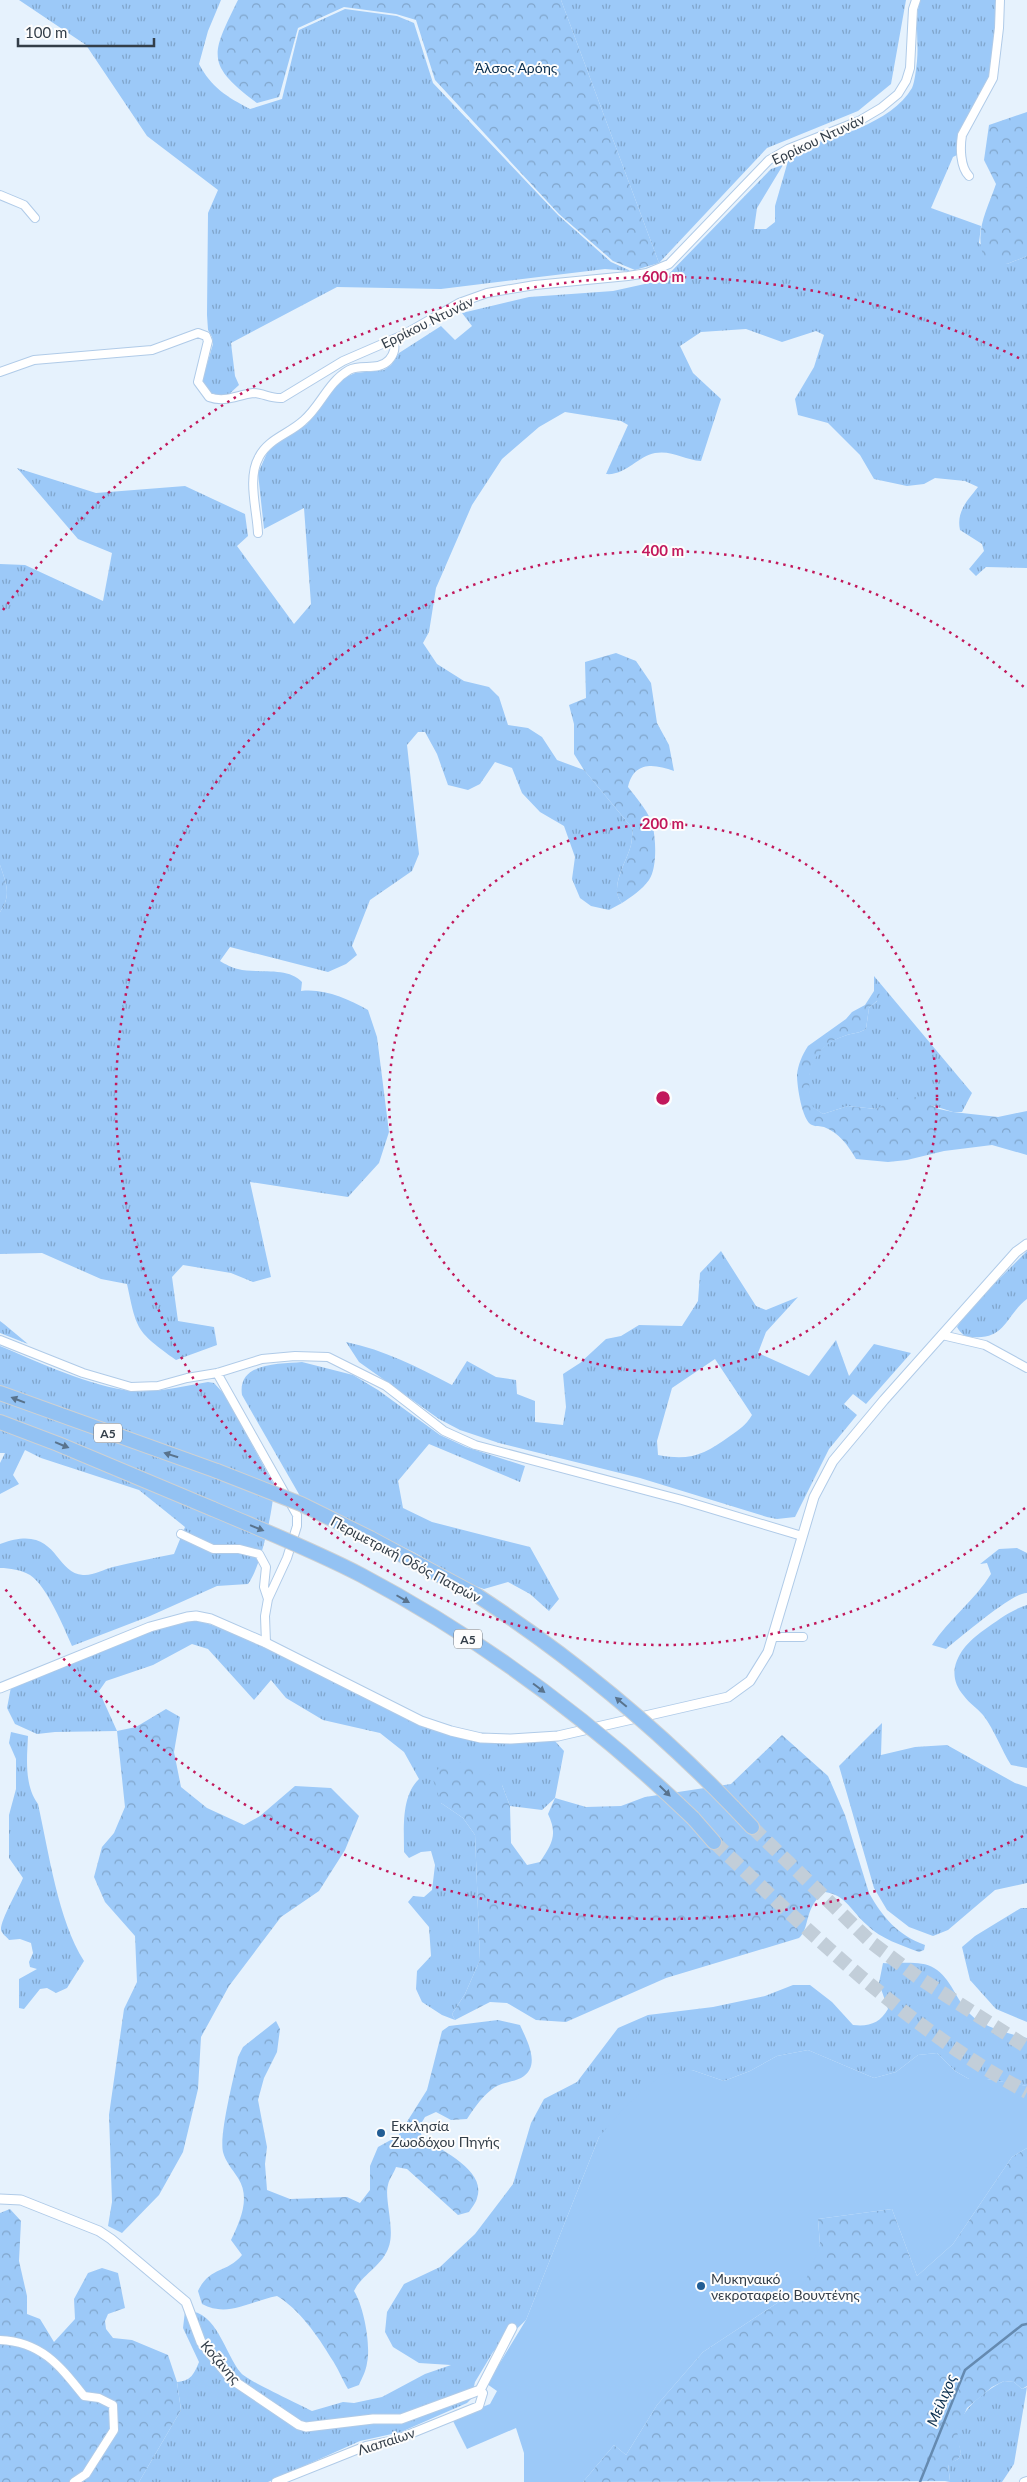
<svg xmlns="http://www.w3.org/2000/svg" width="1027" height="2482" font-family="Lato,sans-serif">
<style>
.grass{fill:url(#grass-tufts);fill-rule:evenodd}
.forest{fill:url(#forest-crowns)}
.park{fill:#9cc9f8}
.lines{fill:none;stroke-linecap:round;stroke-linejoin:round}
.stream{stroke:#658ab0;stroke-width:2.5}
.motorway-tunnel{stroke:#c2ced9;stroke-width:14;stroke-dasharray:14 7;stroke-linecap:butt}
.minor-casing{stroke:#b0cbe8;stroke-width:10}
.tertiary-casing{stroke:#b0cbe8;stroke-width:11}
.motorway-casing{stroke:#ced1d3;stroke-width:16}
.minor{stroke:#fff;stroke-width:8}
.tertiary{stroke:#fff;stroke-width:9}
.motorway{stroke:#93c2f3;stroke-width:14}
.motorway-bridge-casing{stroke:#ced1d3;stroke-width:16;stroke-linecap:butt}
.motorway-bridge{stroke:#93c2f3;stroke-width:14}
.oneway{fill:#59738d}
.ring{fill:none;stroke:#c2185b;stroke-width:2.5;stroke-dasharray:2.5 5}
.poi-dot{fill:#225d94;stroke:#fdfdfd;stroke-width:2}
.labels{text-anchor:middle;dominant-baseline:central;stroke-width:4;stroke-linejoin:round;paint-order:stroke}
.shield{fill:#fdfdfd;stroke:#70777f;stroke-width:1}
.shield-label{font-size:12px;font-weight:bold;fill:#333e49}
.park-label{font-size:14px;fill:#0a2f4f;stroke:#fdfdfd}
.street-label{font-size:14px;fill:#333e49;stroke:#fdfdfd}
.poi-label{font-size:14px;fill:#333e49;stroke:#fdfdfd;text-anchor:start}
.water-label{font-size:15px;font-style:italic;fill:#062b4b;stroke:#fdfdfd}
.centre{fill:#c2185b;stroke:#fdfdfd;stroke-width:2.5}
.ring-label{font-size:15px;text-anchor:middle;font-weight:bold;fill:#c2185b;stroke:#fdfdfd;stroke-width:4;stroke-linejoin:round;paint-order:stroke}
</style>
<defs>
<pattern id="grass-tufts" width="24" height="20" patternUnits="userSpaceOnUse" patternTransform="scale(1.25)"><rect width="24" height="20" fill="#9cc9f8"/><path d="M3 7l-1-3M5 7V3M7 7l1-3M15 17l-1-3M17 17v-4M19 17l1-3" fill="none" stroke="#80a5cb"/></pattern>
<pattern id="forest-crowns" width="20" height="18" patternUnits="userSpaceOnUse" patternTransform="scale(1.25)"><rect width="20" height="18" fill="#9cc9f8"/><path d="M2 6a3 3 0 1 1 6 0M12 15a3 3 0 1 1 6 0" fill="none" stroke="#80a5cb"/></pattern>
</defs>
<rect width="100%" height="100%" fill="#e6f2fd"/>
<!-- grass -->
<path class="grass" d="M19,0H221L208,31L199,64C211,87 227,97 250,109L282,99L299,30L345,9L397,16L414,23L433,83L558,215L611,262L631,271L605,269L441,289L337,287L231,343L235,376L239,385L226,397L211,395L202,381L213,344L212,337L208,330L207,315L208,213L218,190L147,136L86,45Z
M561,0H906L891,84L858,111L767,148L659,263Z
M920,0H996C996,22 996,56 990,77C983,99 950,132 959,154L953,157L931,208L981,226L979,243L1007,264L1027,256V568L986,567L976,576L969,569L984,551L982,544L960,530C956,511 968,500 978,487L965,481L935,478L924,484L907,486L874,479L860,455L828,423L798,415L795,399L814,367L824,335L816,331L782,342L746,329L701,332L680,346L693,373L721,399L701,461C685,460 672,450 655,453C638,456 625,476 606,474L628,425L621,421L565,412L539,427L502,459L472,505L436,588L429,632L423,643L437,664L464,681L489,687L499,697L508,725L528,728L542,737L557,760L584,770L633,829C632,835 632,840 631,845C627,861 608,889 622,903L609,910L591,906L580,898L572,879L575,857L564,826L540,812L522,793L512,768L495,762L480,784L468,790L448,785L437,754L425,732H418L407,745L419,854L412,871L370,900L352,946L357,955L346,964L328,972L230,947L220,961C225,964 232,968 238,969C256,974 288,966 302,982L301,991C324,988 348,999 368,1010L377,1037L389,1132L379,1163L348,1197L250,1182L271,1277L253,1282L231,1273L183,1265L172,1277L178,1321L214,1327L217,1345L176,1360C136,1331 137,1331 127,1284L101,1279L42,1253L0,1254V912C12,895 6,883 0,865V564L25,565L103,601L112,553L78,539L17,468L96,493L185,486L245,514L248,536L237,546L294,624L311,604L304,508L264,529L258,473L267,453L277,443L307,424L328,395L346,377L355,373L384,370L391,365L399,353L441,326L455,340L472,326L462,313L529,297L613,291L663,280L771,169L783,165L757,208L754,229H766L775,222V206L790,154L795,150C831,139 892,123 912,88C915,81 916,69 917,61C919,40 914,21 920,0Z
M874,976L972,1093L962,1112H953L931,1105H885L876,1109L848,1106L823,1114L812,1107C803,1073 811,1046 847,1035C854,1033 860,1033 866,1029L869,1008L877,1001L879,991H874Z
M721,1251L756,1306L766,1310L798,1297L766,1332L758,1353L809,1376L836,1340L849,1376L874,1344L911,1353L866,1404L853,1394L844,1404L857,1415L829,1449L795,1517L777,1519L767,1517L640,1478L499,1443L460,1430L439,1419L359,1362L346,1342C385,1350 417,1367 452,1385L467,1361L496,1377L516,1380L517,1394L535,1401V1422L563,1425L566,1407L563,1374L580,1363L606,1339L621,1336L639,1325L682,1326L698,1301L700,1273ZM715,1359L752,1415C746,1425 739,1430 730,1436C704,1455 690,1461 658,1455L657,1441L672,1388Z
M1027,1251V1299C1005,1316 1006,1340 972,1337C965,1337 961,1334 957,1327L969,1309Z
M0,1321L4,1324L28,1344L0,1333Z
M0,1346C38,1362 92,1387 132,1391C158,1393 183,1386 208,1382L214,1383L225,1395L274,1485C274,1507 261,1567 248,1584L217,1586L150,1616L72,1646C64,1628 47,1586 30,1575C21,1570 10,1568 0,1568V1544C58,1522 53,1573 83,1575C93,1576 104,1569 113,1567C133,1562 154,1558 174,1554L185,1527L139,1490L41,1458L25,1450L13,1475L19,1484L0,1494V1463L5,1453H0Z
M302,1362L353,1375L378,1390L440,1435L466,1447L525,1466L520,1482L429,1444L398,1481L403,1508L432,1522L530,1547L559,1599L549,1611L530,1594L508,1582L484,1589L469,1584L415,1553L300,1496L242,1395C237,1362 280,1364 302,1362Z
M1017,1548L1027,1553V1593C1013,1592 960,1638 946,1649L932,1645C949,1619 975,1600 991,1574L987,1563L980,1564L999,1549Z
M1027,1605V1768L1011,1765C1001,1749 995,1731 983,1715C977,1708 969,1703 964,1696C942,1671 962,1645 984,1630C998,1620 1011,1610 1027,1605Z
M196,1620L234,1632L455,1735L554,1740L564,1751L555,1798L542,1810L510,1806L502,1785L441,1803L463,1818L475,1835L480,1960L465,1994L452,2014L455,2020L442,2015L422,2002L416,1989L417,1971L431,1956L429,1927L408,1902L413,1896L424,1897L432,1890L435,1865L431,1851L421,1852L409,1858L404,1852C404,1828 401,1796 419,1779L404,1752L380,1733L323,1720L286,1698L271,1680L254,1700L208,1649L192,1644L153,1665L106,1681L99,1691L117,1731L55,1732L37,1734L15,1724L7,1708L11,1687L166,1624Z
M882,1723L881,1755L915,1747L947,1745L1015,1783L1027,1787V1883L995,1890L948,1930L933,1936L909,1927L887,1910L874,1888L839,1766Z
M11,1732L28,1736C27,1758 24,1785 38,1804C49,1853 58,1920 84,1961L67,1988L56,1993L47,1988L40,1989L24,2009L19,2008V1979L37,1969L30,1967L29,1962L33,1953L31,1943L20,1939L9,1940C7,1937 2,1934 1,1930C0,1921 18,1890 23,1878L9,1858V1815L16,1789V1759L9,1743Z
M1021,1908H1027V2022L996,2009L970,1980L962,1947L975,1936Z
M883,1963C898,1964 921,1960 934,1968C951,1978 956,2000 970,2014C983,2027 1009,2034 1027,2038V2086L987,2079H969L955,2071L937,2053L918,2055L896,2072L874,2078L808,2050L777,2056L750,2071L724,2081L692,2070L599,2137L526,2320L493,2352L475,2382L471,2399L467,2403L401,2432L360,2441L268,2482H139L181,2410L177,2382C191,2381 194,2374 199,2362L183,2328L185,2311C217,2309 224,2353 241,2373C248,2381 299,2404 312,2411L343,2402L354,2403L382,2397L425,2374L451,2365L419,2363L393,2347L385,2332L387,2312L404,2284L440,2267L475,2234L513,2184L531,2123L544,2099L577,2082L618,2028L648,2015L713,2007L765,1996L793,1985H810L832,2002L853,2025C869,2027 880,2023 888,2009L879,1983Z
M1004,2381L1014,2382L1022,2389L1027,2387L1014,2464L1002,2482H945L950,2481L948,2464L958,2459L961,2454C960,2447 956,2437 957,2430C962,2408 985,2391 1004,2381Z"/>
<!-- forest -->
<path class="forest" d="M238,0H561L659,263L635,270L613,261L559,214L435,80L416,20L396,14L344,7L298,28L279,97L257,103C205,64 211,55 238,0Z
M1027,112V256L1007,264L984,258C974,230 987,211 996,184L984,160L989,125Z
M616,653L636,661L651,683L657,723L669,745L674,771C654,764 634,761 628,787C637,799 650,813 653,827C656,842 657,868 649,880C642,890 631,897 622,903C608,889 627,861 631,845C632,840 632,835 633,829L584,770L574,754V724L569,705L586,698L585,662Z
M0,865C6,883 12,895 0,912Z
M874,991H879L880,998L869,1008L866,1029C860,1033 854,1033 847,1035C812,1046 803,1074 813,1107L823,1114L848,1106L876,1109L899,1097L911,1095L939,1109L953,1112L998,1117L1027,1111V1155L992,1145L944,1151L907,1160L888,1162L856,1159C848,1145 839,1133 824,1127C820,1126 816,1127 812,1125C802,1121 797,1086 797,1075C798,1065 802,1055 808,1046L846,1019L852,1012L865,1005Z
M166,1709L180,1717L174,1752L181,1787L207,1808L244,1825L260,1816L295,1786L331,1788L359,1816L345,1850L319,1891L281,1917L229,1986L201,2037L198,2089L183,2152L159,2195L122,2233L108,2226L112,2202L109,2115L124,2009L137,1982L135,1936L105,1902L94,1877L102,1847L114,1833L125,1807L117,1731L136,1727Z
M782,1735L828,1776L845,1815L869,1893C883,1918 898,1935 925,1945L924,1950L919,1952C901,1945 881,1939 867,1925C852,1912 846,1895 825,1892C804,1906 810,1929 799,1938L666,1978L566,2022L536,2020L507,2003L490,2002L455,2020L452,2014L465,1994L480,1960L475,1835L463,1818L441,1803L432,1777L442,1764L474,1762L502,1785L510,1806L511,1843L527,1865L540,1862C552,1844 558,1835 548,1814L555,1798L586,1807L621,1806L645,1797L731,1784Z
M498,2020L520,2025C527,2041 542,2066 521,2078C513,2082 503,2082 495,2087C483,2095 475,2107 467,2119L451,2120L436,2112L425,2117L419,2127L422,2137C440,2150 487,2170 477,2198C476,2203 472,2207 469,2212L458,2215L407,2169L396,2167C394,2173 389,2179 388,2185C384,2198 395,2229 389,2246C383,2266 362,2274 354,2291C364,2307 371,2345 367,2363C366,2371 362,2378 359,2385L348,2389C342,2379 338,2368 331,2358C318,2336 299,2309 277,2296C250,2301 228,2318 202,2304L198,2291C210,2266 226,2274 242,2255L231,2240C240,2221 251,2198 238,2178C233,2170 225,2161 223,2152C219,2134 234,2077 238,2057L243,2047L276,2021L280,2029L277,2052L264,2078L258,2100L267,2147L265,2164L267,2190L290,2199L347,2197L360,2203L370,2190V2166L378,2147L398,2136L427,2090L442,2031L449,2026Z
M1027,2148V2386L1022,2389L1014,2382L1004,2381L992,2387L967,2408L957,2431L961,2454L958,2459L948,2465L950,2481L583,2482L614,2445L626,2455L657,2405L703,2352L791,2294L820,2245L818,2219L892,2209L917,2276L953,2244L1012,2157Z
M10,2209L21,2221L19,2261L27,2296V2314L40,2319L54,2342L75,2319L74,2299L88,2273L102,2268L118,2273L125,2308L108,2314L105,2321L106,2329L113,2338L132,2340L168,2355L177,2382L181,2410L139,2482H0V2213Z"/>
<!-- park -->
<path class="park" d="M808,2050L874,2078L896,2072L918,2055L937,2053L955,2071L969,2079H987L1027,2086V2148L1012,2157L953,2244L917,2276L892,2209L818,2219L820,2245L805,2282L791,2294L703,2352L657,2405L626,2455L614,2445L583,2482H524V2453L516,2428L467,2449L452,2419L490,2404L497,2391L487,2384L526,2320L599,2137L624,2108L661,2075L692,2070L724,2081L750,2071L777,2056Z"/>
<g class="lines">
<!-- stream -->
<path class="stream" d="M920,2482L965,2370L1022,2325L1027,2324"/>
<!-- motorway-tunnel -->
<path class="motorway-tunnel" d="M752,1827L872,1943L919,1978L1027,2047
M714,1842C811,1933 907,2029 1027,2092"/>
<!-- minor casing -->
<g class="minor-casing">
<path id="minor" d="M969,176C960,167 960,147 962,135L993,78L999,28L1000,0
M0,195L24,205L35,218
M0,372L34,360L152,350L198,333L206,336L208,341L198,382L209,397C225,403 237,395 253,393C263,393 271,399 282,398L343,361L403,335L459,303L487,293L535,285L628,276L647,273L669,264L769,160L788,149L859,121L881,108L898,94L906,81L910,68L913,9L916,0
M258,533C257,510 247,478 259,457C268,439 289,434 303,421C321,406 327,383 349,370C361,363 378,372 389,360C395,353 395,348 394,339
M942,1335L985,1345L1027,1368
M0,1340L83,1373L131,1387L158,1386L187,1378L217,1373L262,1359L295,1356L328,1357L386,1386L444,1431L475,1445L682,1500L802,1536
M217,1373L297,1515V1526L287,1558L268,1599L265,1616L266,1643
M181,1534L213,1549H239L259,1554L266,1567L264,1587L268,1599
M773,1637H803
M0,2340C42,2342 60,2366 84,2396L99,2398L113,2405L114,2430L86,2474L74,2482
M276,2482L366,2446L395,2440L479,2406L483,2393L480,2390
M1024,2482L1027,2481"/>
</g>
<!-- tertiary casing -->
<g class="tertiary-casing">
<path id="tertiary" d="M0,1688L150,1627L187,1617L196,1616L211,1619L266,1643L421,1721L451,1731L481,1738L511,1739L558,1736L728,1697L750,1681L768,1652L814,1497L833,1461L884,1400L1016,1252L1027,1244
M0,2199L21,2200L99,2231L111,2239L186,2302L201,2342L231,2379L299,2425L306,2427L373,2419H401L480,2390L512,2328"/>
</g>
<!-- motorway casing -->
<g class="motorway-casing">
<path id="motorway" d="M0,1393L217,1471
M0,1422L58,1444L213,1509
M370,1538L478,1596
M733,1807L752,1827
M693,1818L714,1842"/>
</g>
<!-- minor -->
<use href="#minor" class="minor"/>
<!-- tertiary -->
<use href="#tertiary" class="tertiary"/>
<!-- motorway -->
<use href="#motorway" class="motorway"/>
<!-- motorway-bridge casing -->
<g class="motorway-bridge-casing">
<path id="motorway-bridge" d="M217,1471L301,1504L370,1538
M213,1509C262,1530 313,1550 361,1575C482,1639 594,1723 693,1818
M478,1596C571,1657 656,1727 733,1807"/>
</g>
<!-- motorway-bridge -->
<use href="#motorway-bridge" class="motorway-bridge"/>
</g>
<!-- one-way arrows -->
<defs><path id="oneway-solid" d="M-6-.8H1V-3.2L6.5 0L1 3.2V.8H-6Z" transform="scale(1.25)"/></defs>
<g class="oneway">
<use href="#oneway-solid" transform="translate(18 1400) rotate(-159)"/>
<use href="#oneway-solid" transform="translate(62 1445) rotate(22)"/>
<use href="#oneway-solid" transform="translate(171 1455) rotate(-162)"/>
<use href="#oneway-solid" transform="translate(257 1528) rotate(22)"/>
<use href="#oneway-solid" transform="translate(403 1599) rotate(30)"/>
<use href="#oneway-solid" transform="translate(539 1688) rotate(37)"/>
<use href="#oneway-solid" transform="translate(621 1702) rotate(-140)"/>
<use href="#oneway-solid" transform="translate(665 1791) rotate(44)"/>
</g>
<!-- distance rings -->
<g class="ring">
<circle cx="663" cy="1098" r="274"/>
<path d="M1025 1508A547 547 0 1 1 1025 688"/>
<path d="M1023 1836A821 821 0 0 1 3 1586M3 610A821 821 0 0 1 1023 360"/>
</g>
<!-- markers -->
<g class="poi-dot">
<circle cx="381" cy="2133" r="5"/>
<circle cx="701" cy="2286" r="5"/>
</g>
<g class="labels">
<!-- shield labels -->
<g class="shield">
<rect x="94" y="1423.5" width="28" height="19" rx="4"/>
<rect x="454" y="1629.5" width="28" height="19" rx="4"/>
</g>
<g class="shield-label">
<text x="108" y="1433">Α5</text>
<text x="468" y="1639">Α5</text>
</g>
<!-- park labels -->
<g class="park-label">
<text x="516" y="67">Άλσος Αρόης</text>
</g>
<!-- street labels -->
<g class="street-label">
<text transform="translate(818 139) rotate(-25)">Ερρίκου Ντυνάν</text>
<text transform="translate(427 322) rotate(-26)">Ερρίκου Ντυνάν</text>
<text transform="translate(406 1559) rotate(28)">Περιμετρική Οδός Πατρών</text>
<text transform="translate(221 2362) rotate(49)">Κοζάνης</text>
<text transform="translate(386 2441) rotate(-18)">Λιαπαίων</text>
</g>
<!-- poi labels -->
<g class="poi-label">
<text x="391" y="2125">Εκκλησία<tspan x="391" dy="16">Ζωοδόχου Πηγής</tspan></text>
<text x="711" y="2278">Μυκηναικό<tspan x="711" dy="16">νεκροταφείο Βουντένης</tspan></text>
</g>
<!-- water labels -->
<g class="water-label">
<text transform="translate(941 2400) rotate(-68)">Μείλιχος</text>
</g>
</g>
<circle cx="663" cy="1098" r="8" class="centre"/>
<g class="ring-label">
<text x="663" y="282">600 m</text>
<text x="663" y="556">400 m</text>
<text x="663" y="829">200 m</text>
</g>
<!-- scale -->
<path d="M18 38v8h136v-8" fill="none" stroke="#333e49" stroke-width="2.5"/>
<text x="25" y="38" font-size="15" fill="#333e49" stroke="#fdfdfd" stroke-width="4" paint-order="stroke">100 m</text>
</svg>
